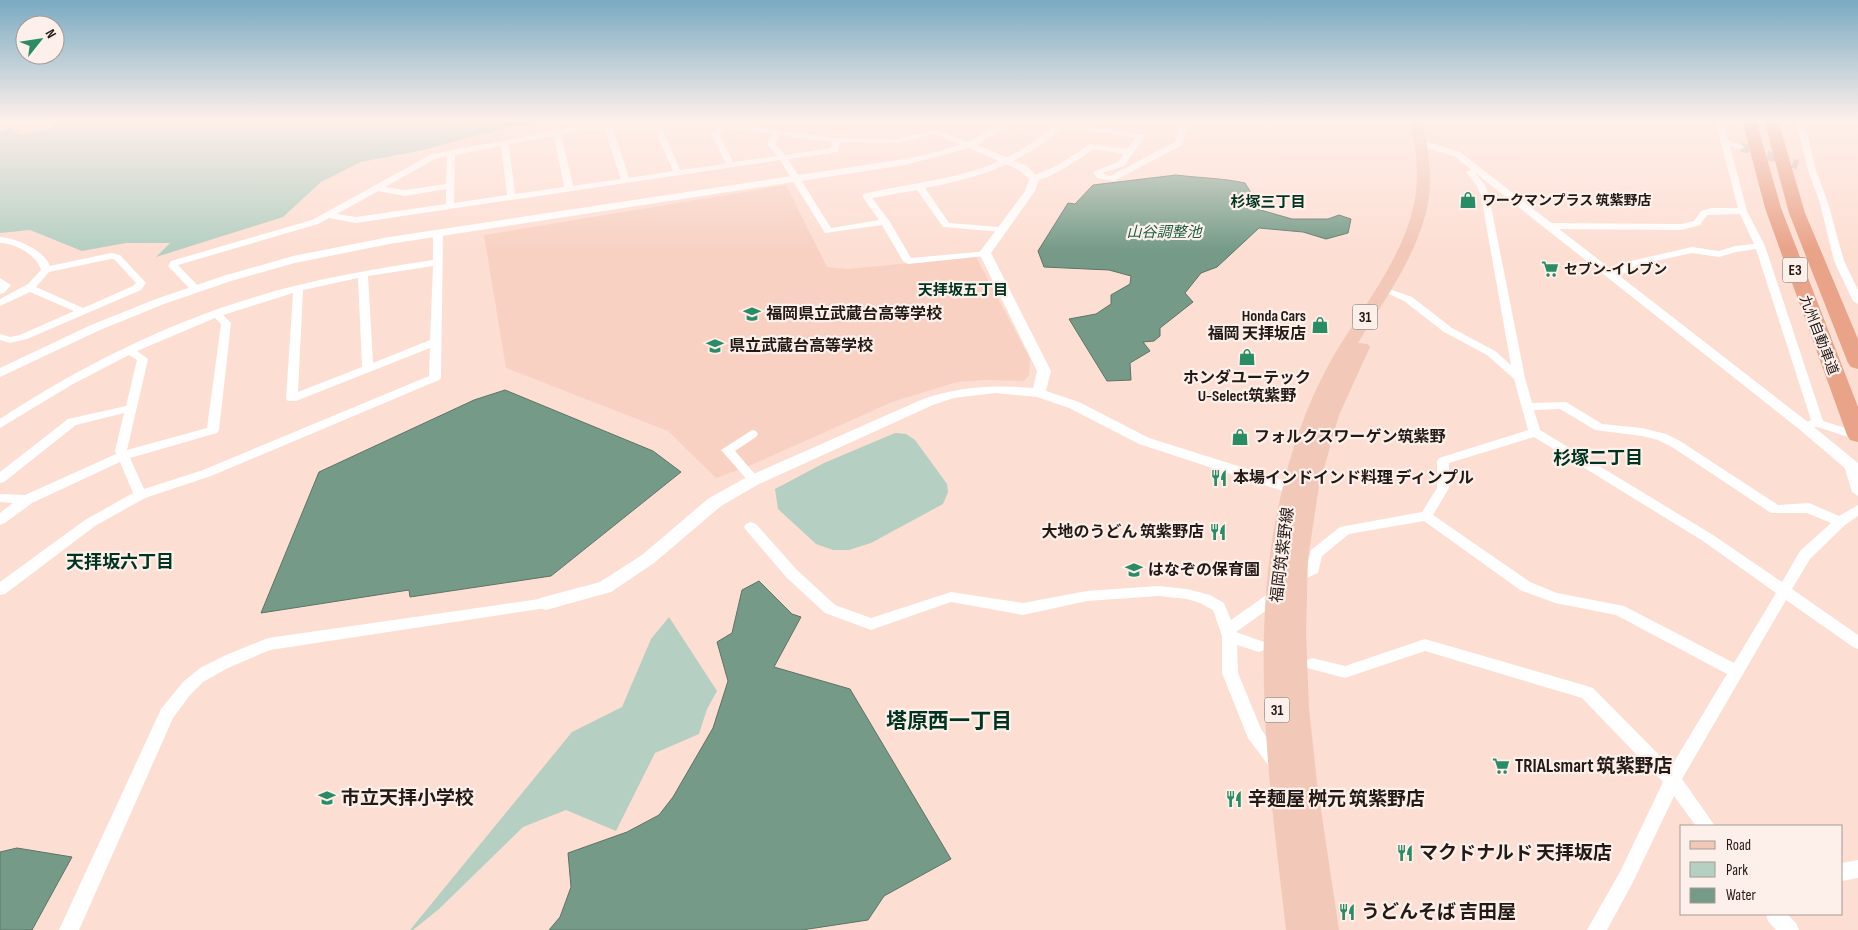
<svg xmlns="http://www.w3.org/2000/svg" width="1858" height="930" font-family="'Sofia Sans Condensed','Noto Sans JP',sans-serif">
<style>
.built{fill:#f8d1c3}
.green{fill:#b5cfc2}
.water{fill:#759b88;stroke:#5c7466}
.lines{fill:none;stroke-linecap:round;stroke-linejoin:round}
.minor-tunnel{stroke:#dcc0b6;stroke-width:9;stroke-dasharray:9 4.5;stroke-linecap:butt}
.minor{fill:#fff;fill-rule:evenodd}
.tertiary{fill:#fff;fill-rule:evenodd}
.primary{fill:#f2c8b8;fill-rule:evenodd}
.motorway{fill:#e9a388;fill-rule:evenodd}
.labels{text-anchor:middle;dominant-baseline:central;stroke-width:4.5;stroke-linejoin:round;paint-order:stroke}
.far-poi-label{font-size:14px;font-weight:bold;fill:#231915;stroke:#fdf0eb;text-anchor:start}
.far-street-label{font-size:14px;fill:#231915;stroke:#fdf0eb}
.far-neighbourhood-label{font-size:15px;font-weight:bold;fill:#013321;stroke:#fdf0eb}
.far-water-label{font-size:15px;font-style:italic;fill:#1b5f44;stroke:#fdf0eb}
.shield{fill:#fdf0eb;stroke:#645a55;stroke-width:1}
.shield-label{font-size:15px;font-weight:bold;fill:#231915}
.poi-label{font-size:16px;font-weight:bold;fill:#231915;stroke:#fdf0eb;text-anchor:start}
.street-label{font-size:16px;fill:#231915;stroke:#fdf0eb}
.neighbourhood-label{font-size:18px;font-weight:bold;fill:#013321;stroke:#fdf0eb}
.near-poi-label{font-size:19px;font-weight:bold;fill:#231915;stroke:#fdf0eb;text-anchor:start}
.near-neighbourhood-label{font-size:21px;font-weight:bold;fill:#013321;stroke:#fdf0eb}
</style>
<rect width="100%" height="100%" fill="#fdded3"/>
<!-- built -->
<path class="built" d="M786,185L827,267L847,269L976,257L1030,359L1029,375L1024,381L985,380L957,382L892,402L756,463L716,478L668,431L506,368L484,235Z"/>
<!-- green -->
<path class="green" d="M61,120H564L509,127L423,150L361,162L321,182L283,217L156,257L170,243H126L82,251L30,230L0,233V132L11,127L19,135L47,130Z
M895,433L906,434L915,440L947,484L948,492L943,504L871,543L849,550H833L816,544L778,509L775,489L824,463Z
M669,617L717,691L707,709L699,734L655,753L616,831L566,810L523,827L439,909L413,930H410L572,732L622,707L651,639Z"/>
<!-- water -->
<path class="water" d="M1176,175C1200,178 1222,178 1245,183L1250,191V207L1292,219H1328L1339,215L1351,219L1348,233L1326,239L1303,232L1259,228L1217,267L1201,273L1185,293L1193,302L1160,328V336L1154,341L1143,342L1150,351L1130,363L1131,380L1107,381L1069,319L1096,314L1111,304V295L1130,284L1131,276L1109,270L1044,267L1038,251L1068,203L1075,204L1093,185Z
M505,390L653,451L681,472L551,576L410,597L409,590L261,613L319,472L474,400Z
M759,581L792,614L801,617L774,667L850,689L951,859L884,896L868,920L802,930H549L560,917L571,887L568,853L627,832L659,815L673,797L713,728L728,681L717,642L732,633L742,590Z
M17,848L72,857L32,930H0V852Z"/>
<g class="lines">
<!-- minor-tunnel -->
<path class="minor-tunnel" d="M1741,147L1798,165"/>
<!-- minor -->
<path class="minor" d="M1095,120H1132L1129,126H1126Z
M1182,120H1190L1182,145L1114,181L1097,178L1093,172L1118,162L1124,154L1094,149C1081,157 1046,183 1031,181V177L1058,165L1090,144L1127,149L1136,138L1063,127C1021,164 979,178 925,188L949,223L999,227L1002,228V232L943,227L917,190L872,198L890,222L911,258L988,251L990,253L985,256L908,264L903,261L882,225L825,233L780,160L356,223L329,218L318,224L178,265L200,288L195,291L191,290L168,266L171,261L312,220L432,154L582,126L712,122L836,138L897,139L936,130L974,145L967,147L935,134L897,143L840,142L838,152L788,159L831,228L879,220L862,196L863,194C941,176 994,180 1058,122L1144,135L1145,137L1124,166L1102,173L1110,176L1175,142ZM712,126L719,127L711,133L726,164L680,170L662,128ZM654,128L673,171L629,178L613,129ZM728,128L773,134L767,144L777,156L733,162L719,134ZM582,130H605L621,179L573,186L561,134ZM781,135L832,142L831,148L785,155L775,144ZM554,136L564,187L515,194L509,144ZM501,146L507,195L454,203L455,155ZM447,156L446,184L405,190L385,187L437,158ZM446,189V204L356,217L337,214L378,191L405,196Z
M1715,120H1723L1728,140L1745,147L1741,149L1730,146L1747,211L1765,246L1823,421L1858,432V440L1817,427H1806L1804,424L1811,420L1756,249L1736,252L1719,257L1692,253L1637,265L1617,278L1614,279L1609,276L1631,261L1692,247L1719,251L1735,246L1754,244L1740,214L1707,215L1700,225L1681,230L1551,229L1546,226L1551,223L1681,224L1694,221L1701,211L1712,208H1738Z
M1796,120H1804L1816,170L1828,203L1844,261L1858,290V304L1853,301L1834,261L1820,203L1808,170Z
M1477,167L1481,169L1475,173L1485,185L1489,196L1525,378L1532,403L1566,402L1602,424L1642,428L1666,434L1680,441L1778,505L1809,503L1839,516L1858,505V516L1845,525L1810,559L1792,589L1858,635V649L1853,647L1786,600L1682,779L1715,826H1696L1674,796L1633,882L1607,930H1587L1621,870L1663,782L1582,698L1425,651L1345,678L1307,668L1304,664L1307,660L1312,658L1345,666L1425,639L1587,686L1593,688L1671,767L1727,674L1616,615L1555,603L1520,590L1424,521L1349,534L1322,556L1318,573L1295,583L1290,582L1288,578L1290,574L1307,566L1311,550L1340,527L1422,512L1437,488V461L1439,458L1528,430L1514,379L1487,355L1444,332L1404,301L1387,293L1392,290L1412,297L1452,328L1495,351L1511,365L1481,196L1477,186L1466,172ZM1560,409L1595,430L1642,436L1658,440L1672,447L1771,513H1807L1831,523L1800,551L1782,582L1713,535L1540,430L1534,410ZM1534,437L1703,541L1776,593L1734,663L1624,606L1557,593L1530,582L1433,515L1449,488V463Z
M438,230L443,233L441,378L439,380L211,476L145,498L95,526L5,594L0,595V582L85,520L133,493L120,462L32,503L5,523L0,525V513L13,503L0,502V494L25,495L116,454L115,451L124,413L76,425L4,482L0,483V472L68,419L126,406L137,360L129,355L73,384L0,428V419C79,367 165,324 255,297C313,279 373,269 433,260V233ZM433,266L430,340L373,363L368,276ZM358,278L362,367L298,392L303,290ZM293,293L286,399L288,401H296L430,348L429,376L203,470L144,489L130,458L217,433L219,430L231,323L223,315ZM215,318L221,324L207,428L127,450L148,359L137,351Z
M0,237C16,238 44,250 50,266L111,253L120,255L146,283L141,290L27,339L10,343L0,340V334L10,337L20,335L74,311L30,292L0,306V299L28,284L41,270C37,255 15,243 0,243ZM111,259H114L136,283L133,286L83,308L36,287L49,272Z
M0,278L11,285L4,293L0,294Z
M752,430L756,431L758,434L756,437L735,451L760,480L754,484L750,483L721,450Z
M1849,458L1853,459L1858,471V496L1852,492L1843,462Z
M751,522L756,524L796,569L835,605L871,618L951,592L1023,603L1087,591L1158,586L1187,589L1210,595L1224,603L1231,620L1272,591L1277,590L1282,591L1284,595L1282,599L1236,632L1264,642L1267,646L1264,650L1259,652L1237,645L1238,673L1261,729L1286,765L1284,770L1278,772L1272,770L1248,738L1222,673V636L1213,610L1200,603L1187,599L1158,596L1087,601L1023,615L951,602L871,630L825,613L786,577L746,530L744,527L746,524Z
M546,598L551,599L553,603L551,607L546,608L270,650L228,668L203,682L190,695L173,718L79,930H59L161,709L183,682L200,668L226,655L268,638Z
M1858,860V878L1842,881V863Z
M1766,914H1787L1796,923L1799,930H1776L1768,921Z"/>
<!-- tertiary -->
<path class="tertiary" d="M1003,120H1013L1000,131L977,145L1027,166L1039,179L1035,191L991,253L1051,371L1046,391L1079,402L1149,438L1308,488L1311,492L1308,496L1303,497L1298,496L1139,444L1069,408L1037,397L995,393L954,398L933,405L759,484L721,506L654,563L611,592L546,610L540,608L537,603L540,598L600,582L642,555L709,498L749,476L923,399C964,386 991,385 1033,388L1037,371L979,253L1025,191L1029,179L1019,170L969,148L905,165L389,244L295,263L231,281L164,304L100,330L0,377V368L91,325L156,299L223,276L293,256L389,237L905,159C940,152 974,144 1003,120Z
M1421,140L1460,152L1809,423L1858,463V476L1853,475L1799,429L1454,156L1418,145L1416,143Z"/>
<!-- primary -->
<path class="primary" d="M1410,120H1422C1428,147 1433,176 1428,203C1418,255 1384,300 1358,343L1368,344L1370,347L1339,415L1319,486L1308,559L1306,633L1309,708L1317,783L1339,930H1286C1270,790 1248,639 1280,499C1290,453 1306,406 1329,364C1358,312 1401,264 1414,204C1420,177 1416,147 1410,120Z"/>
<!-- motorway -->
<path class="motorway" d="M1742,120H1756L1781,208L1858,407V442L1850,440L1847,435L1765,208Z
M1764,120H1778L1805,213L1858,339V369L1851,367L1848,363L1789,213Z"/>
</g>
<!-- sky -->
<linearGradient id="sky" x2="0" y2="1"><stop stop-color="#7aaac2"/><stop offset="0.48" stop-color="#fef0eb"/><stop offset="1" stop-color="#fef0eb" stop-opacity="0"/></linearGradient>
<rect width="1858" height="250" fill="url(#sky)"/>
<!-- icons -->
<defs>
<g id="shop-bare" transform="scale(1.35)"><path d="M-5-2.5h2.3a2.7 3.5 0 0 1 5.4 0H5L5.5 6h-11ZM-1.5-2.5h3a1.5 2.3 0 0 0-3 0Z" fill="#2a8c65" stroke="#fdf0eb" stroke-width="2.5" paint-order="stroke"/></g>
<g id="supermarket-bare" transform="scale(1.35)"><path d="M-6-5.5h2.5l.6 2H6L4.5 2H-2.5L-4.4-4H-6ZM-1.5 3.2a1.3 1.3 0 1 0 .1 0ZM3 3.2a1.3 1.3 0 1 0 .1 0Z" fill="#2a8c65" stroke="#fdf0eb" stroke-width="2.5" paint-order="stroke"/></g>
<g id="school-bare" transform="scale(1.35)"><path d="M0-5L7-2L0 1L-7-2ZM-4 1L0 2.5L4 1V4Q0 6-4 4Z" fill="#2a8c65" stroke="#fdf0eb" stroke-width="2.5" paint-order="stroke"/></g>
<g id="restaurant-bare" transform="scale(1.35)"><path d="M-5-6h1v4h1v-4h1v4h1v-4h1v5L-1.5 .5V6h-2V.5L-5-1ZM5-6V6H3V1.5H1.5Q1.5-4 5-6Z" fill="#2a8c65" stroke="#fdf0eb" stroke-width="2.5" paint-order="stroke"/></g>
</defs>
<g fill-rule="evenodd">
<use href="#shop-bare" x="1468" y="200"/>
<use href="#supermarket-bare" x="1550" y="269"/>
<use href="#school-bare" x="752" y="314"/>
<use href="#shop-bare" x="1320" y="325"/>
<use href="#school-bare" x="715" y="346"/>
<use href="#shop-bare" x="1247" y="357"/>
<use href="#shop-bare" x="1240" y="437"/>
<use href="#restaurant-bare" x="1219" y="478"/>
<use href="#restaurant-bare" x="1218" y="532"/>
<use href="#school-bare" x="1134" y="570"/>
<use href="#supermarket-bare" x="1501" y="766"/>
<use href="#school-bare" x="327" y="798"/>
<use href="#restaurant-bare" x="1234" y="799"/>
<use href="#restaurant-bare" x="1405" y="853"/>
<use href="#restaurant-bare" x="1347" y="912"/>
</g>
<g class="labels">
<!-- far-poi labels -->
<g class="far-poi-label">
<text x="1482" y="200">ワークマンプラス 筑紫野店</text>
<text x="1564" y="269">セブン-イレブン</text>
</g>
<!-- far-street labels -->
<g class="far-street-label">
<text transform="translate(1819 335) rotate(69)">九州自動車道</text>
</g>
<!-- far-neighbourhood labels -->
<g class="far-neighbourhood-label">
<text x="1268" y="202">杉塚三丁目</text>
<text x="963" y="290">天拝坂五丁目</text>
</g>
<!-- far-water labels -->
<g class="far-water-label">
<text x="1164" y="232">山谷調整池</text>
</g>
<!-- shield labels -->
<g class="shield">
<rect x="1782.5" y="257.5" width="25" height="25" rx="4"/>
<rect x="1352.5" y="304.5" width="25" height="25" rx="4"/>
<rect x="1264.5" y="697.5" width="25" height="25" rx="4"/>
</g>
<g class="shield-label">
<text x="1795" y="270">E3</text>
<text x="1365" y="317">31</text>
<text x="1277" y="710">31</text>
</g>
<!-- poi labels -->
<g class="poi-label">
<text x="766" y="314">福岡県立武蔵台高等学校</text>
<text x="1306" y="316" text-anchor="end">Honda Cars<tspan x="1306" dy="18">福岡 天拝坂店</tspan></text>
<text x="729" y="346">県立武蔵台高等学校</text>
<text x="1247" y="378" text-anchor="middle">ホンダユーテック<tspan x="1247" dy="18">U-Select筑紫野</tspan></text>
<text x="1254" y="437">フォルクスワーゲン筑紫野</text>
<text x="1233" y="478">本場インドインド料理 ディンプル</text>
<text x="1204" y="532" text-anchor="end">大地のうどん 筑紫野店</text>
<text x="1148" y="570">はなぞの保育園</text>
</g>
<!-- street labels -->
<g class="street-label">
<text transform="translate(1283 555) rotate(-83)">福岡筑紫野線</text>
</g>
<!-- neighbourhood labels -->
<g class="neighbourhood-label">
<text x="1598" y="458">杉塚二丁目</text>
<text x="120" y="562">天拝坂六丁目</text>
</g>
<!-- near-poi labels -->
<g class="near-poi-label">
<text x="1515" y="766">TRIALsmart 筑紫野店</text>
<text x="341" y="798">市立天拝小学校</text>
<text x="1248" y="799">辛麺屋 桝元 筑紫野店</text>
<text x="1419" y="853">マクドナルド 天拝坂店</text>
<text x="1361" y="912">うどんそば 吉田屋</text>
</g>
<!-- near-neighbourhood labels -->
<g class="near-neighbourhood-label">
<text x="949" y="721">塔原西一丁目</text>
</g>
</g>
<!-- legend -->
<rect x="1680" y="825" width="162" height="90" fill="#fdf0eb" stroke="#a69a95"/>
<rect x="1690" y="841" width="25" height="8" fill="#f2c8b8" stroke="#a69a95"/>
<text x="1726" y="850" font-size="15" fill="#231915">Road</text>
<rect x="1690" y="862" width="25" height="15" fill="#b5cfc2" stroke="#a69a95"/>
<text x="1726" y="875" font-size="15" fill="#231915">Park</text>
<rect x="1690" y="888" width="25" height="15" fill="#759b88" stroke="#a69a95"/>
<text x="1726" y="900" font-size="15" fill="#231915">Water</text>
<!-- north arrow -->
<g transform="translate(40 40) rotate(60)"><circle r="24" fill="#fdf0eb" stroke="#a69a95"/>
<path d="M0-4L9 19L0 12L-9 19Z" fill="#2a8c65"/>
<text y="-8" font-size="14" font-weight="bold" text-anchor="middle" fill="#231915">N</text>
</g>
</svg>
